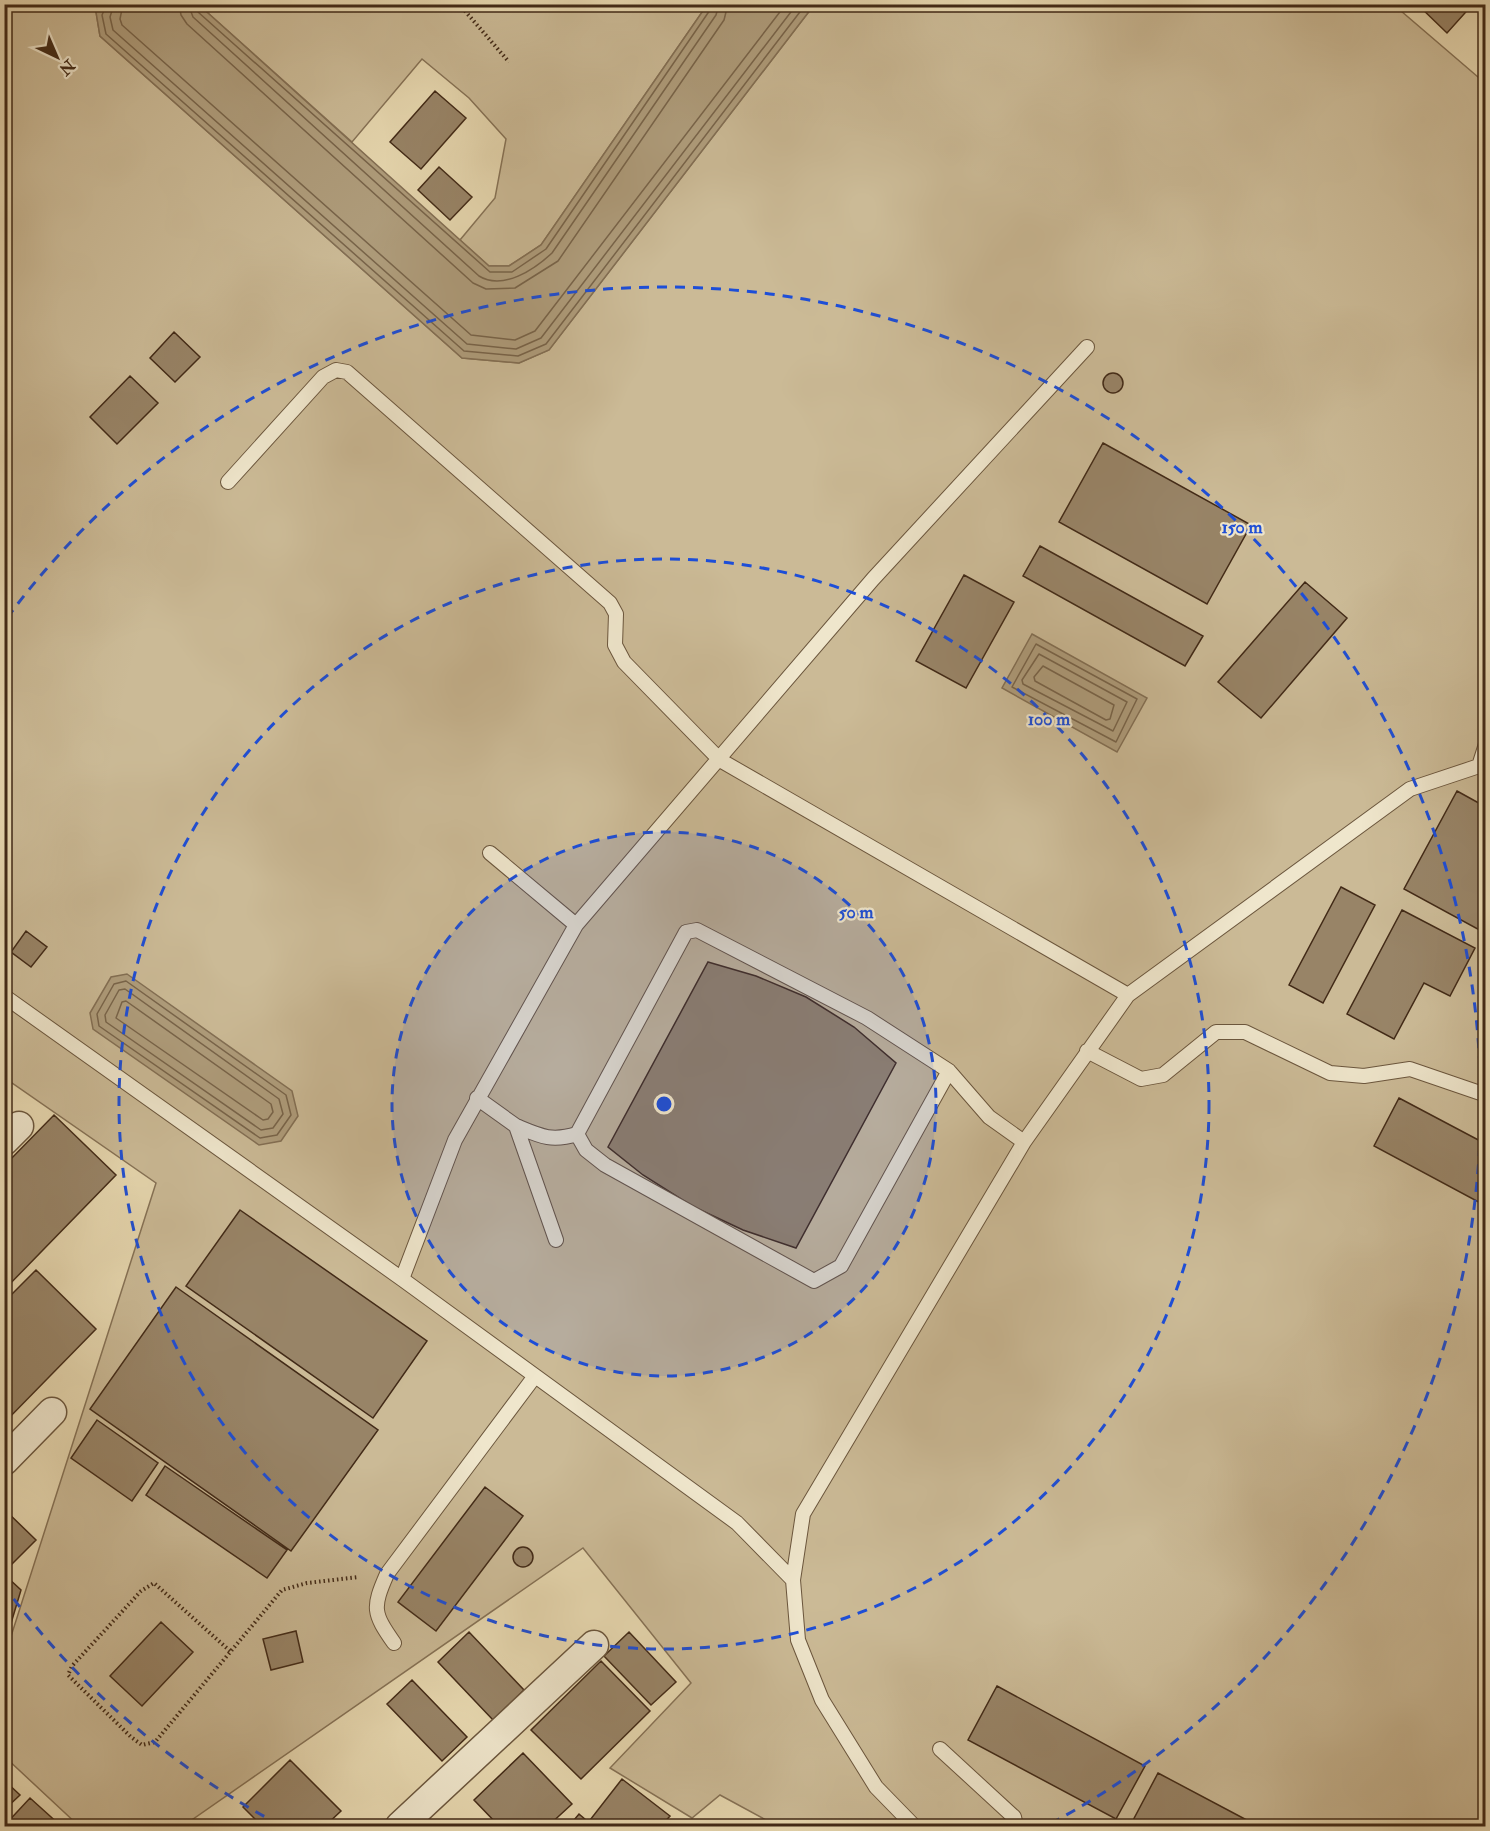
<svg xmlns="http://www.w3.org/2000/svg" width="1490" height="1831" font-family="'IM FELL Double Pica',serif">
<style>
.green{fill:#cbba96;stroke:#867256;stroke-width:1.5}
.water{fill:#af9d7c;stroke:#836f54;stroke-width:1.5}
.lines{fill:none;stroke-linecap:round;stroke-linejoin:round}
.shore{stroke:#78644a;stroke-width:1.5}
.building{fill:#988467;stroke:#422a17;stroke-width:1.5}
.lane-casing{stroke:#6b563d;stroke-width:16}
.street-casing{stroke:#6b563d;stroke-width:31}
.path{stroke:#422a17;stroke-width:4;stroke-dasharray:1.5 3;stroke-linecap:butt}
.lane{stroke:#efe6cc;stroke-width:14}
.street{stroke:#efe6cc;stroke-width:28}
.ring{fill:none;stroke:#1d4ed8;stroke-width:3;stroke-dasharray:10 8}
.centre{fill:#1d4ed8;stroke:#efe6cc;stroke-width:3}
.ring-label{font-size:18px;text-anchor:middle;font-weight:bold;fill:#1d4ed8;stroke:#efe6cc;stroke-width:4.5;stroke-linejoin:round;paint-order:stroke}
</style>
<rect width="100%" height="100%" fill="#e7d8b0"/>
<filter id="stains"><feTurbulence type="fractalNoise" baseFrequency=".00333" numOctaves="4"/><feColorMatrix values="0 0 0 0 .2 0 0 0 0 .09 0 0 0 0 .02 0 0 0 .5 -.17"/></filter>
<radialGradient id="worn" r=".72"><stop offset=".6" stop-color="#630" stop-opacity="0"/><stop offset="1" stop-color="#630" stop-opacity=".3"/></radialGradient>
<!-- green -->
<path class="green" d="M5,5H103L96,12L100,36L462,358L519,363L549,350L814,5H1394L1485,83V1826H777L720,1795L692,1818L610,1768L691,1683L583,1548L183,1826H79L5,1757V1655L156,1183L5,1078Z
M199,5H707L541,245L509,266H489L460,240L495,198L506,139L469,98L422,59L352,142Z"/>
<!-- water -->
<path class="water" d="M103,5H199L489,266H509L541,245L707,5H814L549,350L519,363L462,358L100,36L96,12Z
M1032,634L1147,698L1117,752L1002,688Z
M127,974L292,1091L298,1116L281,1141L259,1145L93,1029L90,1013L111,977Z"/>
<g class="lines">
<!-- shore -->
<path class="shore" d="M107,4L102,15L106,34L464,351L518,356L546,344L806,4
M114,4L110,17L113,30L467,344L516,349L541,338L797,4
M123,4L120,19L122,25L471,335L515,340L535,331L786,4
M179,4L181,15L187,24L473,283L486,289L515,288L558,261L724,20L728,4
M188,4L193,17L479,276C503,291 535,269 552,253L716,15L719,4
M196,4L198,12L490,272H512L546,249L710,10L711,4
M1036,644L1137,699L1116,742L1012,687Z
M1039,654L1127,702L1113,731L1023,684L1022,680Z
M1043,666L1114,705L1110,719L1106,720L1035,681L1034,677Z
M126,981L286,1095L291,1115L277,1135L260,1138L99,1026L97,1014L114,984Z
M125,989L279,1099L283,1114L273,1128L261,1130L106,1022L105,1015L119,990Z
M126,1001L271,1104L273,1112L268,1119L263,1120L116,1018L122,1002Z"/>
</g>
<!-- building -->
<path class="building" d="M1417,4H1473L1447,33Z
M435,91L466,118L421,169L390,142Z
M439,167L472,197L450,220L418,190Z
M174,332L200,357L175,382L150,358Z
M1103 383a10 10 0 1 1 20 0a10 10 0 1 1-20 0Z
M130,376L158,403L117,444L90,417Z
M1103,443L1251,525L1207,604L1059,522Z
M1040,546L1203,636L1185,666L1023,576Z
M964,575L1014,602L966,688L916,661Z
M1305,582L1347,618L1261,718L1218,682Z
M1457,791L1486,807L1485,933L1404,889Z
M1341,887L1375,905L1323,1003L1289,985Z
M1402,910L1475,948L1450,996L1424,983L1394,1039L1347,1014Z
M26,931L47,947L31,967L11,952Z
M708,962L756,976L806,997L854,1027L896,1063L796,1248L743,1230L692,1206L643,1175L608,1147Z
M1399,1098L1486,1144V1206L1374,1146Z
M54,1115L116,1175L4,1290V1166Z
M240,1210L427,1341L373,1418L186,1286Z
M36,1270L96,1329L4,1423V1302Z
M176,1287L378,1430L291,1551L90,1409Z
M97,1420L158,1463L132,1501L71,1458Z
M165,1466L287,1550L267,1578L146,1495Z
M485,1487L523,1516L436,1631L398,1602Z
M4,1509L36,1540L4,1572Z
M513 1557a10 10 0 1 1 20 0a10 10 0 1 1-20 0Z
M7,1577L21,1590L9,1630L4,1626Z
M161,1622L193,1652L142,1706L110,1676Z
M296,1631L303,1662L271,1670L263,1639Z
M469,1632L524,1690L493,1720L438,1662Z
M629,1632L676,1682L651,1705L604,1656Z
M601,1661L650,1711L581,1779L531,1730Z
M412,1680L467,1737L442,1761L387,1704Z
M997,1686L1145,1766L1116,1819L968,1740Z
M523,1753L572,1804L548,1826H499L474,1800Z
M290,1760L341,1811L325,1826H262L243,1807Z
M1158,1773L1258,1826H1130Z
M622,1779L670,1816L661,1826H599L590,1820Z
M4,1780L20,1795L4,1810Z
M30,1798L61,1826H4Z
M579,1814L593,1826H569Z"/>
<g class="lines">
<!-- lane casing -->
<g class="lane-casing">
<path id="lane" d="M228,482L323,377L336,370L347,372L610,603L616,614L615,645L624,662L720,760L1128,995
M1479,766L1486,744
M490,853L576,925
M4,996L402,1279L737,1523L793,1580
M1087,1051L1141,1079L1163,1075L1216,1032H1245L1330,1073L1364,1076L1410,1069L1486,1095
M477,1098L516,1126L556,1240
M516,1126C540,1136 551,1142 577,1134L586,1150L605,1165L814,1281L841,1266L949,1071
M577,1134L686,932L697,930L867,1018L949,1071L989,1117L1024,1142
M402,1279L455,1140L576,925L873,579L1087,347
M394,1643C373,1613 372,1608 387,1574L535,1376
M940,1749L1014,1817L1016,1826
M914,1826L876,1787L822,1700L798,1640L793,1580L803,1514L1024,1142L1128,995L1410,789L1479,766L1486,767"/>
</g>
<!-- street casing -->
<g class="street-casing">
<path id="street" d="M4,1141L19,1126
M4,1461L52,1412
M400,1826L594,1645"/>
</g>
<!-- path -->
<path class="path" d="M459,4L509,62
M230,1651L154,1583L141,1591L72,1666L68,1675L131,1737L142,1745L155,1742L282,1590L307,1583L359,1577"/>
<!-- lane -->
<use href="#lane" class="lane"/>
<!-- street -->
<use href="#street" class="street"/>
</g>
<!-- distance rings -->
<circle cx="664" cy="1104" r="272" fill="#1d4ed8" fill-opacity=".12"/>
<g class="ring">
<circle cx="664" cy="1104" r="272"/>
<circle cx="664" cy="1104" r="545"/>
<path d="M280 1825A817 817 0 0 1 7 1590M7 618A817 817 0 1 1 1048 1825"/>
</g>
<circle cx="664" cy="1104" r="9" class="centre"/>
<g class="ring-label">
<text x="1242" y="533">150 m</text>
<text x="1049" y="725">100 m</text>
<text x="856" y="918">50 m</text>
</g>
<!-- margin -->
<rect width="1490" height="1831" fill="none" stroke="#e7d8b0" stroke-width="24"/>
<rect x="6" y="6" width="1478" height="1819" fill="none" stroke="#422a17" stroke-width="3"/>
<rect x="12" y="12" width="1466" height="1807" fill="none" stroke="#422a17" stroke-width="1.5"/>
<!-- north arrow -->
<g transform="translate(57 57) rotate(136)" stroke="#efe6cc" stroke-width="4.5" paint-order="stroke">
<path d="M0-4.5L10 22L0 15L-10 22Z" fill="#422a17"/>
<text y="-9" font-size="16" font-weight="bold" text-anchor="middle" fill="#422a17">N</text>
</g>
<rect width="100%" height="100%" filter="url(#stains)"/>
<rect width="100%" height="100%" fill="url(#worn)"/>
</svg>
